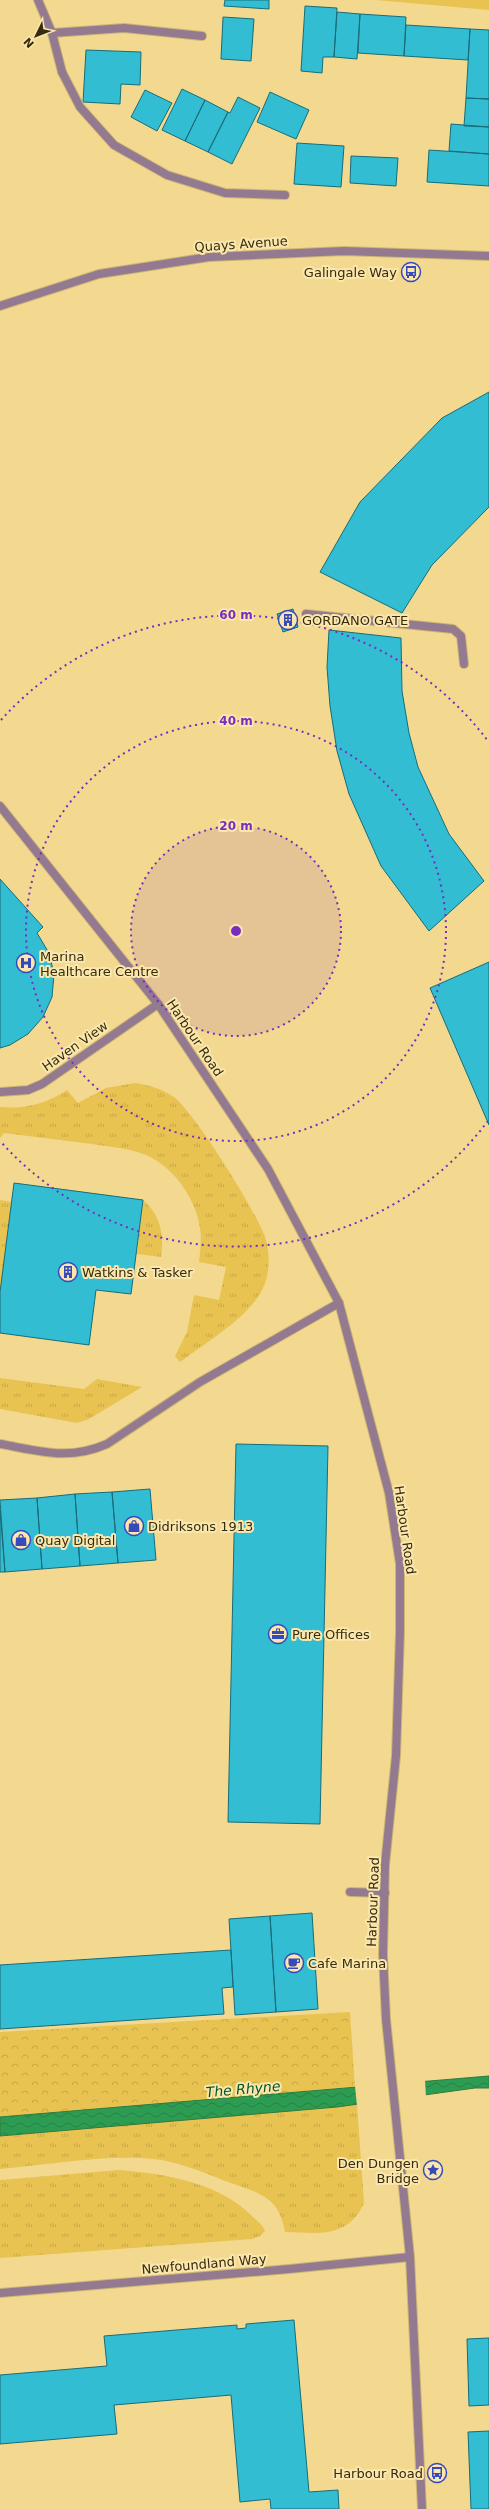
<svg xmlns="http://www.w3.org/2000/svg" width="489" height="2509" font-family="'DejaVu Sans',sans-serif">
<style>
.grass{fill:url(#grass-tufts)}
.forest{fill:url(#forest-crowns)}
.green{fill:#e8c351}
.water{fill:url(#water-waves);stroke:#307a3e}
.pier{fill:#f3d98f}
.building{fill:#32bdd3;stroke:#186c79}
.lines{fill:none;stroke-linecap:round;stroke-linejoin:round}
.service-casing{stroke:#cdb675;stroke-width:10}
.minor-casing{stroke:#cdb675;stroke-width:10}
.tertiary-casing{stroke:#cdb675;stroke-width:10}
.service{stroke:#937a90;stroke-width:8}
.minor{stroke:#937a90;stroke-width:8}
.tertiary{stroke:#937a90;stroke-width:8}
.ring{fill:none;stroke:#7b2cbf;stroke-width:2;stroke-dasharray:2 4}
.labels{text-anchor:middle;dominant-baseline:central;stroke-width:4;stroke-linejoin:round;paint-order:stroke}
.street-label{font-size:13px;fill:#362c0d;stroke:#fbe7ad}
.poi-label{font-size:13px;fill:#362c0d;stroke:#fbe7ad;text-anchor:start}
.water-label{font-size:14px;font-style:italic;fill:#025526;stroke:#fbe7ad}
.centre{fill:#7b2cbf;stroke:#fbe7ad;stroke-width:2}
.ring-label{font-size:12px;text-anchor:middle;font-weight:bold;fill:#7b2cbf;stroke:#fbe7ad;stroke-width:4;stroke-linejoin:round;paint-order:stroke}
</style>
<defs>
<pattern id="grass-tufts" width="24" height="20" patternUnits="userSpaceOnUse"><rect width="24" height="20" fill="#e8c351"/><path d="M3 7l-1-3M5 7V3M7 7l1-3M15 17l-1-3M17 17v-4M19 17l1-3" fill="none" stroke="#c8a845"/></pattern>
<pattern id="forest-crowns" width="20" height="18" patternUnits="userSpaceOnUse"><rect width="20" height="18" fill="#e8c351"/><path d="M2 6a3 3 0 1 1 6 0M12 15a3 3 0 1 1 6 0" fill="none" stroke="#c8a845"/></pattern>
<pattern id="water-waves" width="16" height="10" patternUnits="userSpaceOnUse"><rect width="16" height="10" fill="#2d9c53"/><path d="M0 5q4-4 8 0t8 0" fill="none" stroke="#277f43"/></pattern>
</defs>
<rect width="100%" height="100%" fill="#f3d98f"/>
<!-- grass -->
<path class="grass" d="M135,1083C149,1085 162,1089 174,1097C194,1112 259,1215 266,1240C270,1256 270,1273 263,1288C250,1317 205,1343 180,1362L175,1356L187,1332L194,1295L219,1300L226,1267L199,1262C200,1251 202,1239 200,1228C196,1199 174,1167 146,1155C129,1148 110,1147 92,1144C63,1140 33,1137 4,1133L0,1138V1107C26,1109 46,1104 67,1090L78,1103L106,1088Z
M0,1200L12,1202L0,1292Z
M143,1200C161,1215 164,1235 161,1257L137,1254Z
M0,1378L84,1389L97,1379L142,1387L89,1419L77,1423L0,1409Z
M357,2104L364,2203C348,2239 318,2233 285,2232C279,2197 261,2194 231,2183C209,2175 185,2164 161,2160C112,2153 50,2165 0,2169V2136Z
M119,2170C166,2174 219,2182 253,2217C258,2222 263,2225 265,2231L260,2236L252,2239L0,2258V2180Z"/>
<!-- forest -->
<path class="forest" d="M350,2012L355,2088L0,2117V2032Z"/>
<!-- green -->
<path class="green" d="M376,0H489V10Z"/>
<!-- water -->
<path class="water" d="M489,2076V2088H475L337,2107L0,2136V2117Z"/>
<!-- pier -->
<path class="pier" d="M425,2080L426,2097L357,2106L355,2086Z"/>
<!-- building -->
<path class="building" d="M225,0H269V9L224,6Z
M305,6L337,8L334,57H323L322,73L301,71Z
M337,12L360,14L357,59L334,57Z
M360,14L406,17L404,56L358,53Z
M223,17L254,19L251,61L221,59Z
M406,25L470,29L468,60L404,56Z
M470,29L489,30V99L466,98Z
M86,50L141,52L140,85L121,84L120,104L83,102Z
M182,89L205,100L185,141L162,130Z
M145,90L172,103L157,131L131,117Z
M270,92L309,110L296,139L257,122Z
M238,97L260,108L232,164L208,152L228,112L230,113Z
M466,98L489,99V127L464,126Z
M205,100L228,112L208,152L185,141Z
M451,124L489,127V154L449,151Z
M297,143L344,146L341,187L294,184Z
M429,150L489,154V186L427,182Z
M351,156L398,158L396,186L350,183Z
M489,392V507L432,565L402,613L320,572L360,502L442,418Z
M293,609L298,627L283,632L277,614Z
M329,630L401,638L402,691L409,733L418,767L449,834L484,881L429,931L381,866L349,794L337,751L330,706L327,667Z
M0,879L43,927L37,933L49,953L54,974L52,997L43,1017L28,1034L10,1045L0,1048Z
M489,962V1125L430,988Z
M14,1183L143,1200L131,1294L96,1290L89,1345L0,1333V1292Z
M236,1444L328,1446L320,1824L228,1822Z
M150,1489L156,1560L118,1563L112,1492Z
M112,1492L118,1563L80,1566L75,1494Z
M75,1494L80,1566L42,1569L37,1498Z
M37,1498L42,1569L5,1572L0,1500Z
M0,1510L5,1572H0Z
M312,1913L318,2009L276,2012L270,1916Z
M270,1916L276,2012L235,2015L229,1919Z
M231,1950L233,1987L222,1988L224,2014L0,2029V1965Z
M294,2320L309,2492L338,2490L339,2509H271L270,2499L240,2502L231,2395L114,2405L117,2434L0,2444V2375L107,2366L104,2336L237,2325V2329L246,2328V2324Z
M489,2338V2405L469,2406L467,2339Z
M489,2431V2509H471L468,2432Z"/>
<g class="lines">
<!-- service casing -->
<g class="service-casing">
<path id="service" d="M52,33L124,28L202,36
M62,72L80,107L114,145L167,175L225,193L285,195
M306,614L453,629L461,636L464,664
M350,1892L385,1893"/>
</g>
<!-- minor casing -->
<g class="minor-casing">
<path id="minor" d="M38,0L52,33L62,72
M0,1092L28,1090L42,1084L158,1004
M0,1444C40,1451 68,1461 107,1444L200,1382L339,1303
M0,2293L289,2269L410,2257"/>
</g>
<!-- tertiary casing -->
<g class="tertiary-casing">
<path id="tertiary" d="M0,306L99,274L209,257L344,251L489,256
M0,806L158,1004L268,1169L339,1303L389,1493L400,1564V1632L396,1756L385,1865L383,1955L386,2019L410,2257L422,2509"/>
</g>
<!-- service -->
<use href="#service" class="service"/>
<!-- minor -->
<use href="#minor" class="minor"/>
<!-- tertiary -->
<use href="#tertiary" class="tertiary"/>
</g>
<!-- distance rings -->
<circle cx="236" cy="931" r="105" fill="#7b2cbf" fill-opacity=".12"/>
<g class="ring">
<circle cx="236" cy="931" r="105"/>
<circle cx="236" cy="931" r="210"/>
<path d="M488 1121A316 316 0 0 1 1 1142M1 720A316 316 0 0 1 488 741"/>
</g>
<!-- icons -->
<defs>
<g id="bus-ring" transform="scale(1)"><circle r="9.5" fill="#fbe7ad" stroke="#374abc" stroke-width="1.5"/><path d="M-5-6H5V4H4V6H2V4H-2V6H-4V4H-5ZM-3.5-4V0h7V-4ZM-3.5 1.2v1.5H-2V1.2ZM2 1.2v1.5H3.5V1.2Z" fill="#374abc"/></g>
<g id="building-ring" transform="scale(1)"><circle r="9.5" fill="#fbe7ad" stroke="#374abc" stroke-width="1.5"/><path d="M-4-6H4V6H1V3H-1V6H-4ZM-2.5-4.3h1.7v1.8h-1.7ZM.8-4.3h1.7v1.8H.8ZM-2.5-1h1.7V.8h-1.7ZM.8-1h1.7V.8H.8Z" fill="#374abc"/></g>
<g id="hospital-ring" transform="scale(1)"><circle r="9.5" fill="#fbe7ad" stroke="#374abc" stroke-width="1.5"/><path d="M-5-5h3v3.5h4V-5h3V5h-3V1.5h-4V5h-3Z" fill="#374abc"/></g>
<g id="shop-ring" transform="scale(1)"><circle r="9.5" fill="#fbe7ad" stroke="#374abc" stroke-width="1.5"/><path d="M-5-2.5h2.3a2.7 3.5 0 0 1 5.4 0H5L5.5 6h-11ZM-1.5-2.5h3a1.5 2.3 0 0 0-3 0Z" fill="#374abc"/></g>
<g id="office-ring" transform="scale(1)"><circle r="9.5" fill="#fbe7ad" stroke="#374abc" stroke-width="1.5"/><path d="M-6-3h4V-5.5h4V-3h4V5H-6ZM-1-4.5V-3h2v-1.5ZM-6 0V1H6V0Z" fill="#374abc"/></g>
<g id="cafe-ring" transform="scale(1)"><circle r="9.5" fill="#fbe7ad" stroke="#374abc" stroke-width="1.5"/><path d="M-5.5-4.5H6V0H3Q3 3.5 0 3.5H-2.5Q-5.5 3.5-5.5 0ZM3-3.2v2h1.7v-2ZM-6 4.5H4V6H-6Z" fill="#374abc"/></g>
<g id="sight-ring" transform="scale(1)"><circle r="9.5" fill="#fbe7ad" stroke="#374abc" stroke-width="1.5"/><path d="M0-6L1.8-2.2L6-1.7L2.9 1.2L3.7 5.4L0 3.3L-3.7 5.4L-2.9 1.2L-6-1.7L-1.8-2.2Z" fill="#374abc"/></g>
</defs>
<g fill-rule="evenodd">
<use href="#bus-ring" x="411" y="272"/>
<use href="#building-ring" x="288" y="620"/>
<use href="#hospital-ring" x="26" y="963"/>
<use href="#building-ring" x="68" y="1272"/>
<use href="#shop-ring" x="134" y="1526"/>
<use href="#shop-ring" x="21" y="1540"/>
<use href="#office-ring" x="278" y="1634"/>
<use href="#cafe-ring" x="294" y="1963"/>
<use href="#sight-ring" x="433" y="2170"/>
<use href="#bus-ring" x="437" y="2473"/>
</g>
<g class="labels">
<!-- street labels -->
<g class="street-label">
<text transform="translate(241 244) rotate(-4)">Quays Avenue</text>
<text transform="translate(195 1038) rotate(56)">Harbour Road</text>
<text transform="translate(75 1046) rotate(-35)">Haven View</text>
<text transform="translate(405 1530) rotate(82)">Harbour Road</text>
<text transform="translate(373 1902) rotate(-88)">Harbour Road</text>
<text transform="translate(204 2264) rotate(-5)">Newfoundland Way</text>
</g>
<!-- poi labels -->
<g class="poi-label">
<text x="397" y="272" text-anchor="end">Galingale Way</text>
<text x="302" y="620">GORDANO GATE</text>
<text x="40" y="956">Marina<tspan x="40" dy="15">Healthcare Centre</tspan></text>
<text x="82" y="1272">Watkins &amp; Tasker</text>
<text x="148" y="1526">Didriksons 1913</text>
<text x="35" y="1540">Quay Digital</text>
<text x="292" y="1634">Pure Offices</text>
<text x="308" y="1963">Cafe Marina</text>
<text x="419" y="2163" text-anchor="end">Den Dungen<tspan x="419" dy="15">Bridge</tspan></text>
<text x="423" y="2473" text-anchor="end">Harbour Road</text>
</g>
<!-- water labels -->
<g class="water-label">
<text transform="translate(243 2089) rotate(-5)">The Rhyne</text>
</g>
</g>
<circle cx="236" cy="931" r="6" class="centre"/>
<g class="ring-label">
<text x="236" y="619">60 m</text>
<text x="236" y="725">40 m</text>
<text x="236" y="830">20 m</text>
</g>
<!-- north arrow -->
<g transform="translate(36 36) rotate(227)" stroke="#fbe7ad" stroke-width="3" paint-order="stroke">
<path d="M0-3L7 15L0 10L-7 15Z" fill="#362c0d"/>
<text y="-6" font-size="11" font-weight="bold" text-anchor="middle" fill="#362c0d">N</text>
</g>
</svg>
